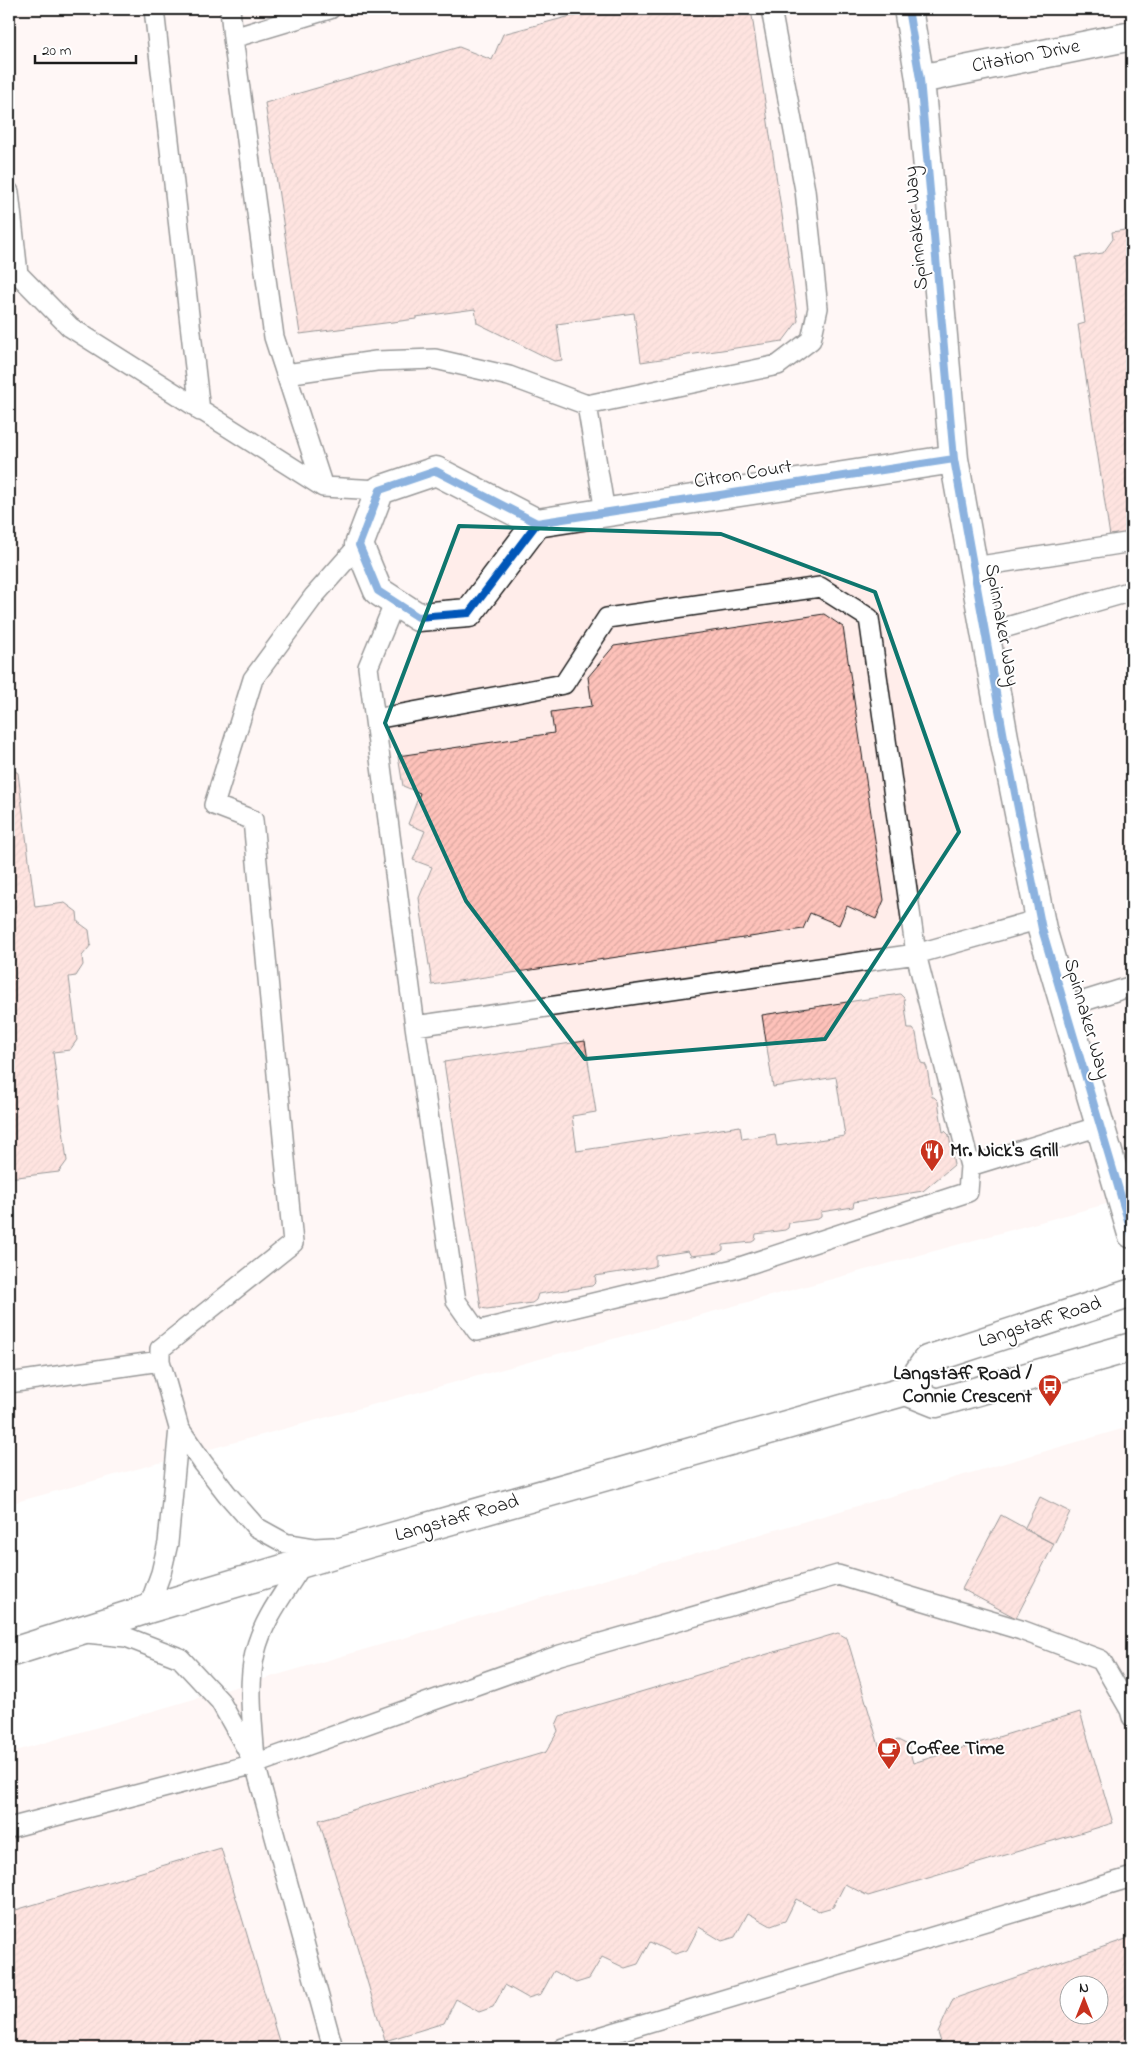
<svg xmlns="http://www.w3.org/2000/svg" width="1141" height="2057" font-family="'Indie Flower',sans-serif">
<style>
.built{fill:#ffedea;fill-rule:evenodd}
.building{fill:url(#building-hatch);stroke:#1c1c1c;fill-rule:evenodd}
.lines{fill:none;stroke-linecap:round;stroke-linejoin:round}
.lane-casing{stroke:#1c1c1c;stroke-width:22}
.street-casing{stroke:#1c1c1c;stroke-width:31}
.secondary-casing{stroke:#1c1c1c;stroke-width:31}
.lane{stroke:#fff;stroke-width:19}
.street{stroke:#fff;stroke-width:28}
.secondary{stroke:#fff;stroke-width:28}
.cycleway-casing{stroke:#fff;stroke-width:11}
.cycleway{stroke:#0057b8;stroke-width:8}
.marked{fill:none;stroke:#0f766e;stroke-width:4;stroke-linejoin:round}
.labels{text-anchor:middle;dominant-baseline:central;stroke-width:4;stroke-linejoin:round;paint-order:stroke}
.street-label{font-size:20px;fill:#1c1c1c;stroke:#fff}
.poi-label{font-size:20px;font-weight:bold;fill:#1c1c1c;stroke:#fff;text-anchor:start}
</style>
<defs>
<pattern id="building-hatch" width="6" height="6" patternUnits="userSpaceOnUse" patternTransform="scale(1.25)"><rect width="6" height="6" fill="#fec2ba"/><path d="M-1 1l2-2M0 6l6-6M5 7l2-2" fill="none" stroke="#d9a69f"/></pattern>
</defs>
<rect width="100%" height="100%" fill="#fff"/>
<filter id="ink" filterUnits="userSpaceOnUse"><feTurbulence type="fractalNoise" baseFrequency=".02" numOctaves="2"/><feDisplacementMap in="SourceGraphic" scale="10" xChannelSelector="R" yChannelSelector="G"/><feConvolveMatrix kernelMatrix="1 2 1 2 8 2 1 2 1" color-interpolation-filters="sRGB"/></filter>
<g filter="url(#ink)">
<!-- built -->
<path class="built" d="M9,9H1132V1197L9,1504Z
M1132,1426V2048H9V1753ZM1068,1984H1098V2014H1068Z"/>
<!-- building -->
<path class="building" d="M620,9H751L798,321L783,341L641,362L634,313L557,324L562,360L554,361L477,323L475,309L416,317V319L300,334L265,103L459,47L492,60L503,34L567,17Z
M1132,229V540L1111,543L1078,325L1085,323L1076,257L1103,253L1113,239L1112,232Z
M824,614L843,627L884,900L876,919L847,906L839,925L810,913L803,929L432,985L419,898L432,867L413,860L425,831L408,824L420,793L403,786L398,756L554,733L551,712L592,706L588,677L614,646Z
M9,767L18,773L35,907L65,903L77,912L78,922L89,930L91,945L82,956L83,965L76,976L69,977L77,1040L70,1050L53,1052L67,1161L59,1172L9,1178Z
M900,994L904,998L908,1029H913L916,1033L921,1063L925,1064L927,1068L932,1097H934L938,1101L943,1132L945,1131L949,1135L954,1165L923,1191L854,1202L853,1207L821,1212V1217L818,1219L789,1223L788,1228L785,1230L756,1234L755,1240L752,1242L723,1245V1250L718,1253L691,1256L688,1251L656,1256V1265L653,1267L595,1276L596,1282L592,1286L538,1294L536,1300L532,1303L487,1309L481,1308L444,1062L585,1041L596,1112L572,1116L577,1151L740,1126L742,1139L775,1134L777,1146L845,1136L836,1077L773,1087L762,1015Z
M1040,1497L1070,1512L1054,1544L1024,1529Z
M1001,1515L1054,1544L1016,1618L962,1589Z
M838,1633L847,1638L879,1746L898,1740L908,1745L913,1763L1080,1712L1113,1823L868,1896L845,1884L833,1907L819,1911L796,1899L785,1921L771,1926L748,1913L735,1937L722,1941L699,1927L687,1950L674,1954L650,1942L638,1964L625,1968L602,1957L589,1979L576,1983L554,1971L541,1994L528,1998L505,1985L493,2007L479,2012L456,1999L444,2023L385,2041L319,1820L546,1752L558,1731L556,1725L560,1716Z
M221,1848L281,2048H9V1912Z
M1132,1937V2048H943L938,2033L953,1999ZM1068,1984H1098V2014H1068Z"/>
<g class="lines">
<!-- lane casing -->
<g class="lane-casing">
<path id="lane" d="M154,9L200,411
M230,9L233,38
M9,192L18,274L70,327L323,487L380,490
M286,374L376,361L435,359L509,376L587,405L778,365L811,340L818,308L805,190L771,9
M587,405L605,512
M323,487L274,337L233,38L330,9
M974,567L1132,542
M986,633L1132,591
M375,719L564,684L607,618L820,587L869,618L916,954L415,1026L368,667L395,602
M1040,919L916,954L970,1166L1100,1126
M1065,1007L1132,986
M415,1026L456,1301L477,1331L734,1269L968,1192L970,1166
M9,1383L160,1361
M333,1547L315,1548L285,1543L256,1527L227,1494L203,1463L179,1428L160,1361V1349L293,1243L253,820L214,805L253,679L314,596L359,545
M148,1609L161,1573L168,1543L179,1428
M86,1633L126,1637L180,1658L220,1701L255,1764L333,2048
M255,1761C253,1726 247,1687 255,1653C262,1621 285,1592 302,1565
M9,1828L255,1764L560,1655L838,1575L1021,1630L1101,1660L1130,1710L1132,1717
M563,2048L1132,1877"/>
</g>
<!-- street casing -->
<g class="street-casing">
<path id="street" d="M908,9L920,79L954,459L1005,743L1042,929L1132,1234
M920,79L1132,36
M537,523L469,613L418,617L378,591L359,545L380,490L436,471L537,523L954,459"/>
</g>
<!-- secondary casing -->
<g class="secondary-casing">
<path id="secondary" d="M906,1391L927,1360L1132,1293
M9,1653L148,1609L367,1544L906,1391L936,1403L1132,1347"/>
</g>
<!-- lane -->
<use href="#lane" class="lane"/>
<!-- street -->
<use href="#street" class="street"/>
<!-- secondary -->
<use href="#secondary" class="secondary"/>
<!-- cycleway casing -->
<g class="cycleway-casing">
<path id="cycleway" d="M908,9L920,79L954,459L1005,743L1042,929L1132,1234
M537,523L469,613L418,617L378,591L359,545L380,490L436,471L537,523L954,459"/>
</g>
<!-- cycleway -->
<use href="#cycleway" class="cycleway"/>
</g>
</g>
<!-- marked area -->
<path d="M0 0H1141V2057H0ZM459,526L721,534L875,592L959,832L825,1039L585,1059L466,901L385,723Z" fill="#fff" fill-opacity=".55" fill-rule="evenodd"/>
<path class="marked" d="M459,526L721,534L875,592L959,832L825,1039L585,1059L466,901L385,723Z"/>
<!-- icons -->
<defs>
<g id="restaurant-pin" transform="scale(1.25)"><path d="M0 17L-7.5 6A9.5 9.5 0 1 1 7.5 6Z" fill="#c8321e" stroke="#fff"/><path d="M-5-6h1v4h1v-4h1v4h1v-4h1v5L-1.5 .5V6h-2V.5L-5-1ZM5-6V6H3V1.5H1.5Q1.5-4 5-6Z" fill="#fff"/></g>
<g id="bus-pin" transform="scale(1.25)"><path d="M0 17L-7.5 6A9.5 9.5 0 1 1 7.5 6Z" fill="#c8321e" stroke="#fff"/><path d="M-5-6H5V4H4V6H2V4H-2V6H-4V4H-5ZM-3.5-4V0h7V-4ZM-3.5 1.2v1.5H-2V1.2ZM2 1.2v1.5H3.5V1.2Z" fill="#fff"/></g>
<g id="cafe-pin" transform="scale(1.25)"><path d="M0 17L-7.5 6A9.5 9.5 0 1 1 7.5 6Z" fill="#c8321e" stroke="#fff"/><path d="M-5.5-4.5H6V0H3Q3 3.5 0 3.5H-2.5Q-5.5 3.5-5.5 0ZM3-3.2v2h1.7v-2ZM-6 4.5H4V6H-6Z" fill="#fff"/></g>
</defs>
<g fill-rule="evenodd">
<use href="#restaurant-pin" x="932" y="1151"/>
<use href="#bus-pin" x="1050" y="1386"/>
<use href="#cafe-pin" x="889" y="1749"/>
</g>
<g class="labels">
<!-- street labels -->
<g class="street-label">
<text transform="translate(1026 57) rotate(-11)">Citation Drive</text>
<text transform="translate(917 228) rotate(-95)">Spinnaker Way</text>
<text transform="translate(743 475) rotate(-9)">Citron Court</text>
<text transform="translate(1001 625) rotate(80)">Spinnaker Way</text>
<text transform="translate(1086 1019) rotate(74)">Spinnaker Way</text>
<text transform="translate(1040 1323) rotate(-18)">Langstaff Road</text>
<text transform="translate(457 1519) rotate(-16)">Langstaff Road</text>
</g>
<!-- poi labels -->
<g class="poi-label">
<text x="950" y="1151">Mr. Nick's Grill</text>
<text x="1032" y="1374" text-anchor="end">Langstaff Road /<tspan x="1032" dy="23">Connie Crescent</tspan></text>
<text x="906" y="1749">Coffee Time</text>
</g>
</g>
<!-- margin -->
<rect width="1141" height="2057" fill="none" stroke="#fff" stroke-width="30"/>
<rect x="15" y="15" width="1111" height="2027" fill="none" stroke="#1c1c1c" stroke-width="2" filter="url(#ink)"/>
<!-- north arrow -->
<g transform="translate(1084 2000)"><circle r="24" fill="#ffffff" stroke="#a4a4a4"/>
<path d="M0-4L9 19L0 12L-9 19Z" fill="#c8321e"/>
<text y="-8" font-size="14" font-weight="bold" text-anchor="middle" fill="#1c1c1c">N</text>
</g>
<!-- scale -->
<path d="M35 55v8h101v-8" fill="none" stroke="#1c1c1c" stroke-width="2.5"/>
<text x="42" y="55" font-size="15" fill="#1c1c1c" stroke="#ffffff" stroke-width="4" paint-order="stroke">20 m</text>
</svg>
